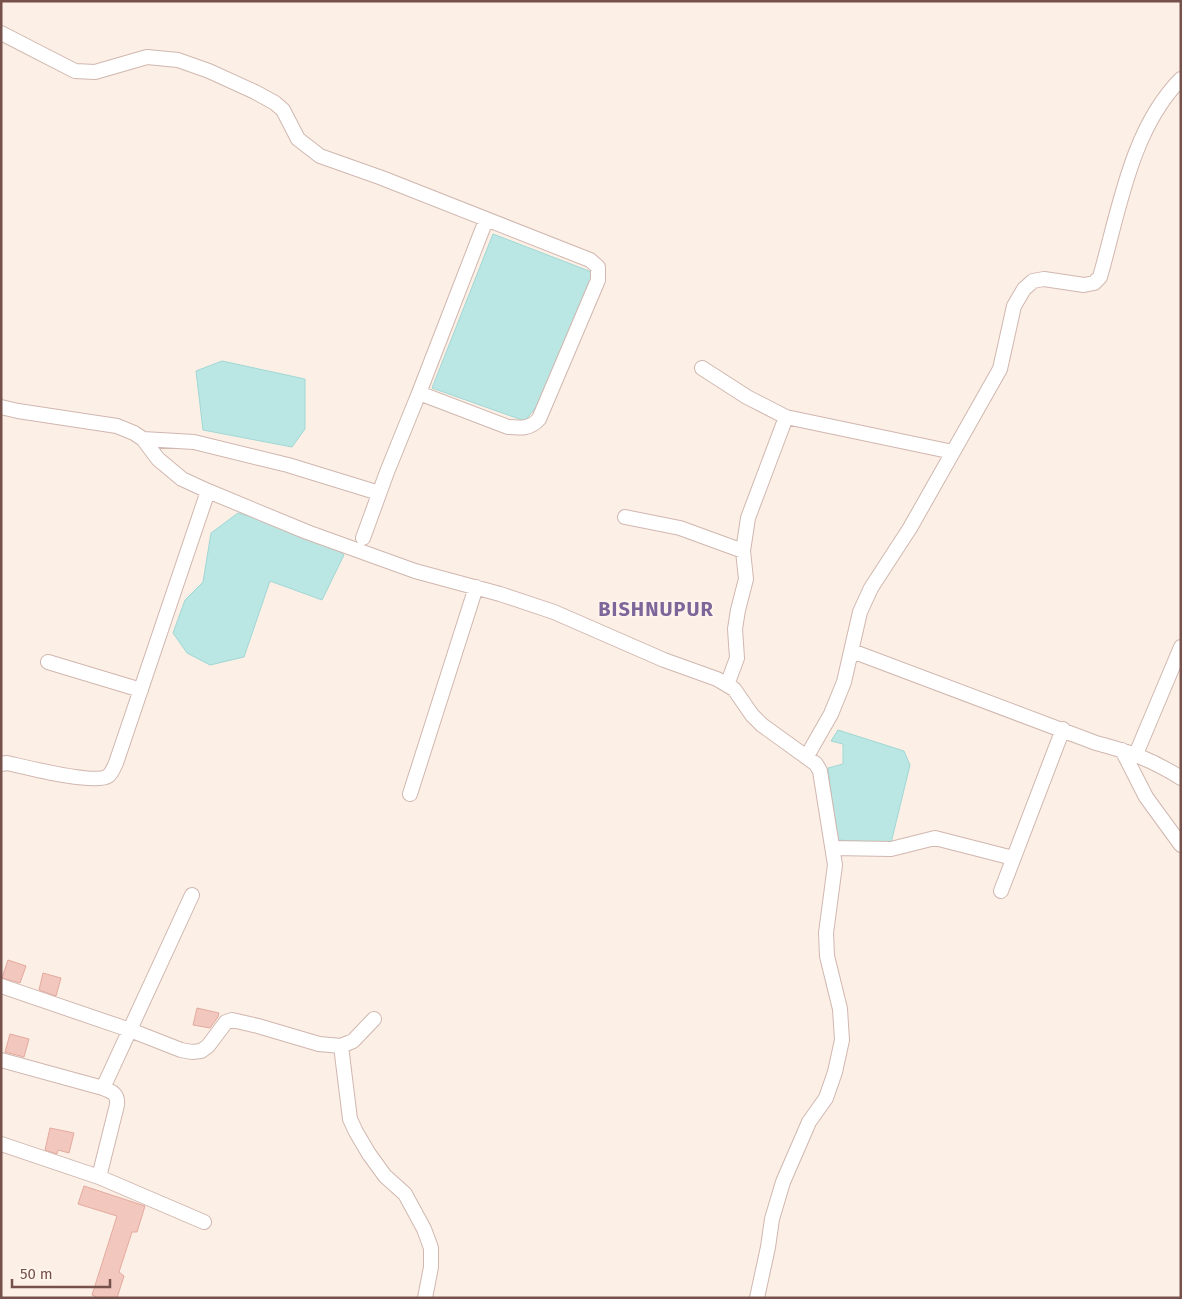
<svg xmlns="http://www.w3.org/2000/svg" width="1182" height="1299" font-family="'Fira Sans',sans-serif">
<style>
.water{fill:#bae6e3;stroke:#a0d8d5}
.building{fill:#f2c7be;stroke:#e4aa9e}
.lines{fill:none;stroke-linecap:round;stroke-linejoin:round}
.street-casing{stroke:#d0b7af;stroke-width:16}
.street{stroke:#fff;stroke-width:14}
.labels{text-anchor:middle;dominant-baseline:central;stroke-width:4;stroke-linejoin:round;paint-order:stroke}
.district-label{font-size:20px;font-weight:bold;letter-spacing:1px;fill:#7d6699;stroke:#fff4ec}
</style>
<rect width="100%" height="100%" fill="#fcefe6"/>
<!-- water -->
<path class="water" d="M493,234L597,274L551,388L525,421L432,388Z
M222,361L305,379V429L292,447L203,430L196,371Z
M238,513L317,535L344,555L322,600L270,581L244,657L210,665L187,653L173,633L185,600L203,582L211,533Z
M838,730L904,751L910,765L891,843L837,840L828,768L843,764V744L831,741Z"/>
<!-- building -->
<path class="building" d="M8,960L26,966L20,983L2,978Z
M43,973L61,978L56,996L39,990Z
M197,1008L219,1013L218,1017L210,1028L193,1025Z
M10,1034L29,1039L24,1057L5,1052Z
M50,1128L74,1133L69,1153L58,1150L57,1154L45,1150Z
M84,1186L145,1206L137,1232H132L119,1272L124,1276L117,1298H99L92,1295L117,1216L78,1204Z"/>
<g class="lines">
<!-- street casing -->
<g class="street-casing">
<path id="street" d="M1,33L75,71L95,72L147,57L178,60L209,71L255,92L275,103L283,110L298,139L320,156L382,178L590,260L598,267V280L539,419C530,429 521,428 508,427L419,393L387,472L363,538
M702,368L747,397L786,417L953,452
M419,393L486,220
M1,407L18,411L117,426L134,433L143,439L158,459L182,479L208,491L307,532L415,571L500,594L554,612L664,660L717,679L734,689L752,715L762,725L816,764L820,771L835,865L826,933L827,956L840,1009L842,1040L835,1072L826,1098L809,1122L783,1182L772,1219L768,1247L757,1298
M143,439L194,442L288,465L379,493
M625,517L680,528L743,551
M852,651L1096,743C1130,752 1151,759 1181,778
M48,662L141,690
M727,685L737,658L735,629L738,610L746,579L743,551L748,518L786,417
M1122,750L1146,797L1181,845
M1136,754L1181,647
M807,756L831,714L844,682L860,612L871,588L910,528L1000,369L1014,306L1024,289L1033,281L1044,279L1084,285L1094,283L1100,277C1119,211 1131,129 1181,79
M1,764L7,763C25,767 95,785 108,776C112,773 114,767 116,763L208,491
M410,794L476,587
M834,848L891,849L935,838L1013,858
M1001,891L1063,729
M1,986L130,1030L181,1050L192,1052L201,1051L208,1046L226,1022L232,1020L258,1026L319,1044L341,1046L353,1041L374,1019
M341,1046L350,1119L356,1132L369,1154L385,1176L405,1194L424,1229L431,1248V1267L425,1298
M1,1060L103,1088C113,1092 118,1094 117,1105L99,1177
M103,1088L192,895
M1,1144L99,1177L204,1222"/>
</g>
<!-- street -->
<use href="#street" class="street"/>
</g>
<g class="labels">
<!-- district labels -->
<g class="district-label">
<text x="656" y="609">BISHNUPUR</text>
</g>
</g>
<!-- border -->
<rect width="1182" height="1299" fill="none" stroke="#76514b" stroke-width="5"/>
<!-- scale -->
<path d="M12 1279v8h98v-8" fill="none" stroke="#76514b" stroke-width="2.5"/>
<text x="20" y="1279" font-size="15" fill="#76514b" stroke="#fff4ec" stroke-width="4" paint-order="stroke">50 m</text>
</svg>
